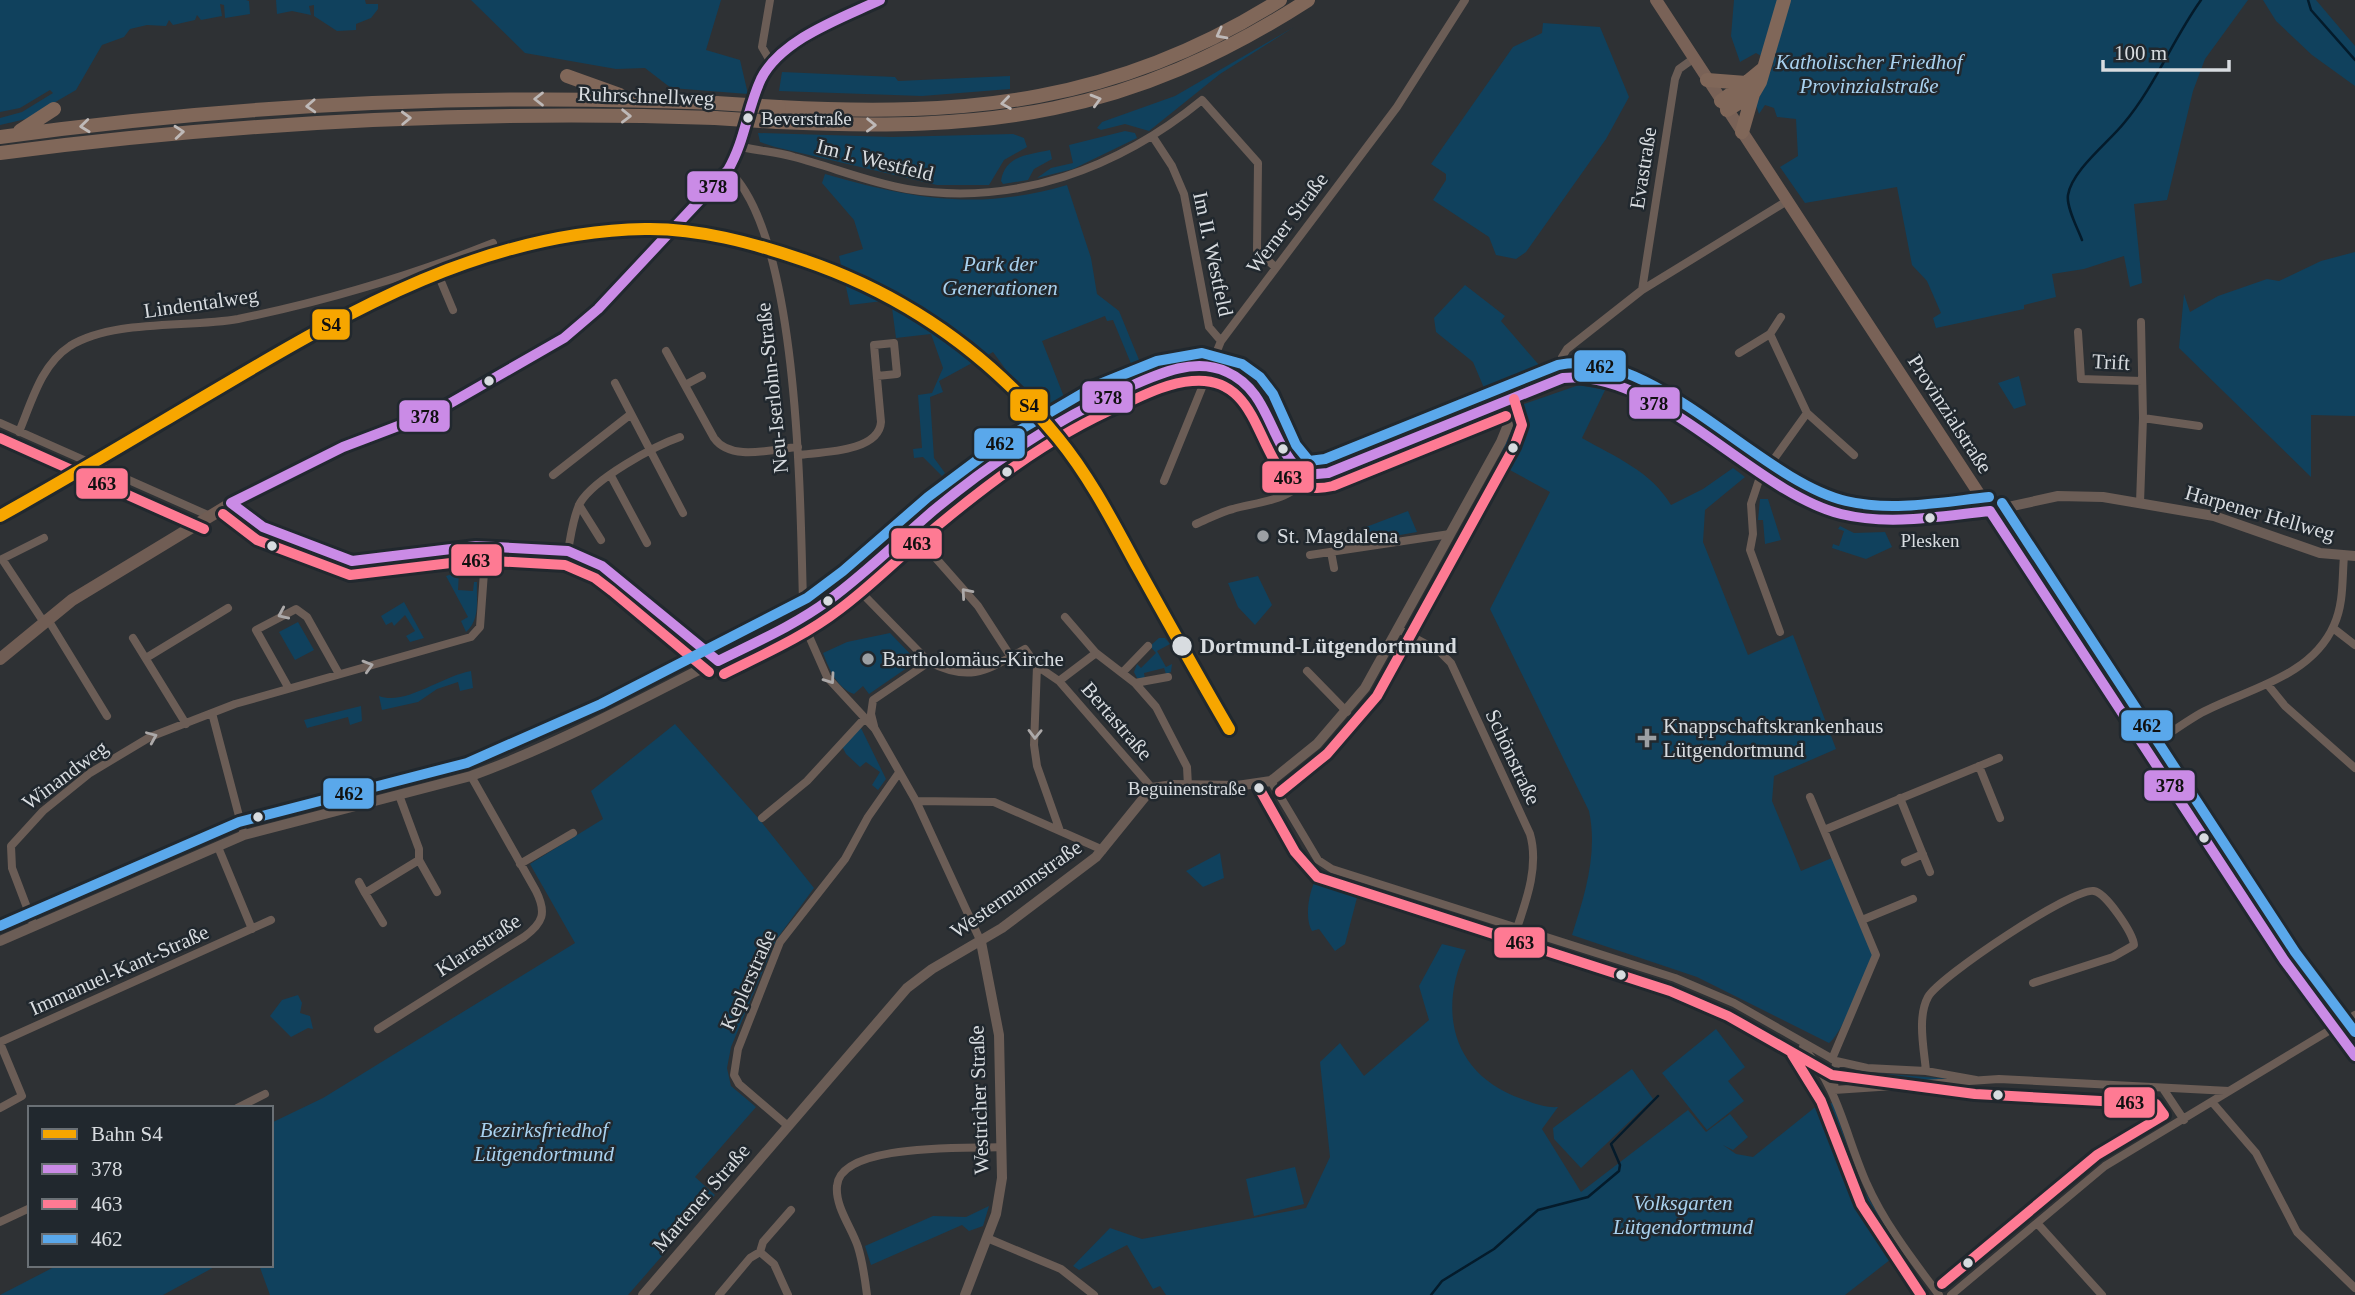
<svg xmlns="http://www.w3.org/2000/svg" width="2355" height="1295" font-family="'Times New Roman',serif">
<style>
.green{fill:#10415d}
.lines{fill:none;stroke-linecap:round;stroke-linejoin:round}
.stream{stroke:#041b2b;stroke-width:2.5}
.minor{stroke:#6b5d56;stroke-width:8}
.tertiary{stroke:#6b5d56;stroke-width:10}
.secondary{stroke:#705d54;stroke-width:12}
.primary{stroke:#796257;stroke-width:12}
.motorway{stroke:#806759;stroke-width:14}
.motorway-bridge{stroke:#806759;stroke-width:14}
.bus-1-casing{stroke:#21282e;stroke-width:16}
.bus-2-casing{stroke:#21282e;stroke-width:16}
.bus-3-casing{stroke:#21282e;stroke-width:16}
.bus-1{stroke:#ca8be6;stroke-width:10}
.bus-2{stroke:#fe7a93;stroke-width:10}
.bus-3{stroke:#5aa8eb;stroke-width:10}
.rail-1-casing{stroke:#21282e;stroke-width:18}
.rail-1{stroke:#f7a600;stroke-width:12}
.oneway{stroke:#beb9b8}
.oneway2{stroke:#aca9a9}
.bus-dot{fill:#d8dce0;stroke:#21282e;stroke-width:2.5}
.poi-dot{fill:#9ca0a4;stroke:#21282e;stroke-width:2.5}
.labels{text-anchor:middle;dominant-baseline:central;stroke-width:5;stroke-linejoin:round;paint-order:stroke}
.bus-label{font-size:19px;fill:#d8dce0;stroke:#21282e;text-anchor:start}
.park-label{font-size:21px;font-style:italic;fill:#a8d1ef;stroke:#21282e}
.street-label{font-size:21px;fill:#d8dce0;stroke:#21282e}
.poi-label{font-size:21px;fill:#d8dce0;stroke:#21282e;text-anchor:start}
.stop-label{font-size:21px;font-weight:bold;fill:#d8dce0;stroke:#21282e;text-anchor:start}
.line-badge{stroke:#21282e;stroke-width:2.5}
.pale-badge-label{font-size:19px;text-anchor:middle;font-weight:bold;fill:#111}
</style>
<rect width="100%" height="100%" fill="#2e3134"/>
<!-- green -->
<path class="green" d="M0,0H246L249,1L250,14L225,18L224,5L220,4L222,16L201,20L197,15L195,20L173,25L169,20L166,26L147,25L130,29L124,37L102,45L76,90L26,119L0,125V118L22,112L53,93L50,90L20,108L0,112Z
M276,0H365L366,4H378V9L371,18L356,24V30L337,31L314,16V5L309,6L311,15L292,11L277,14Z
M471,0H721L706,50L740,60L748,94L671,88L645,68L616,69L525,53Z
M1734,0H2248L2205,59L2193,91L2167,200L2134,204L2142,283L2130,287L2124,256L2084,269L2052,274L2056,297L2024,305V309L1936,328L1933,318L1941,313L1927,281L1912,265L1897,187L1805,203L1780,167L1798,156L1796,119L1777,117L1774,108L1765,105L1759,114L1756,105L1774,63L1756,53L1740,62L1731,36Z
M2263,0H2316L2355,46V86L2312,55L2276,21Z
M1543,23L1600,27L1629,97L1606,139L1526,252L1516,259L1496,255L1489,237L1433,200L1446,180V174L1431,164L1513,47L1542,33Z
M1294,27L1220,74L1149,131L1125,124L1101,130L1097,128L1102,122L1175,96Z
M782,72L895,77L898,81L1010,76V89L922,96L779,91Z
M1125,131L1135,133L1137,138L1073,169L1037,178L1051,168L1073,163L1069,145Z
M758,133L892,137L1013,134L1024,138L1027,147L1004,160L989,185H937L775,147L760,142Z
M1050,150L1052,159L1034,169L1028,180L1003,184L1001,181C1005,155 1028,155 1050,150Z
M825,174C913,199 978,211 1067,185L1091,258L1097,294L1119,311L1144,372L1076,403L1074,396L1128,375L1126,369L1132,366L1113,320L1107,321L1105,316L1042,341L1068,407L1034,422L1021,406L1028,400L993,352L986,356L984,351L969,357L972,363L939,381L943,392L930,397L934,458L945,473L942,476L923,457L914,458L913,449L922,448L918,395L932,393L943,368L931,334L896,338L891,300L850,305L839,256L863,249L854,220L822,183Z
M2355,252V416L2311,415V477L2179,348L2184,294L2190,312L2218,296L2267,279L2279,281L2321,261Z
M1465,285L1505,316L1501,321L1539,365L1487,395L1473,362L1436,332L1434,318Z
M2019,376L2026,405L2014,409L1998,383Z
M1579,385L1605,390L1582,438C1615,457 1651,471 1671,505L1703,489L1733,468L1745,477L1705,510L1703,542L1748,655L1793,635L1836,749L1774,776L1772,801L1801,871L1832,858L1873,955C1864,975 1843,1033 1829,1043L1697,977L1572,935C1585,895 1598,853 1589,811L1490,609L1550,492L1497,463L1524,404Z
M1760,499H1768L1781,540L1765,544L1763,520H1758Z
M1408,511L1417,532L1372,540L1366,527Z
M1840,526L1854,533L1885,532L1892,547L1866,559L1832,548L1833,544L1839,546L1844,531L1838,529Z
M459,572L458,590L473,591L474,582H477C476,598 481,619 466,632L461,621L468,617L446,576Z
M1258,576L1272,605L1255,625L1238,607L1228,583Z
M404,602L424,638L410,642L406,636L415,631L405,615L394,626L392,622L386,625L381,616Z
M298,622L314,650L295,660L279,632Z
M890,633L917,661L869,694L863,686L854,694C837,688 829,669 823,653L847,642Z
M1159,638H1165L1170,644L1157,651L1166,667L1172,664L1171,672L1166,674L1164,668L1144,673L1145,679L1137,678L1134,672L1137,664L1141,668L1156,653L1150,646Z
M471,671L473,688L460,691L458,682L437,689L418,702L382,710L379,696C405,706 442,676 471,671Z
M361,706L362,721L350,725L348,717L307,728L304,720Z
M675,724L759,819L814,888L776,940L731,1047L727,1068L731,1086L756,1107L695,1177L715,1195L628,1295H270L259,1265H271V1123L323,1098L575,943L530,864L603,819L591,791Z
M860,726L886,779L878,790L872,785L880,772L866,762L860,767L846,754L842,746Z
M1220,853L1224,878L1203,887L1186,871Z
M1317,877L1359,890L1345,944L1335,951L1319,929L1312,931C1304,918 1309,890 1317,877Z
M1442,944L1466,950C1437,1012 1453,1075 1522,1099C1534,1103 1545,1108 1558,1107L1542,1129L1581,1192L1688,1110L1706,1132L1730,1114L1748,1137L1733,1150L1723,1145L1736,1154L1753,1157L1819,1104L1833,1103L1859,1182L1900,1252L1845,1295H1166L1160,1286L1153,1289L1127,1245L1079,1270L1073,1266L1110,1228L1142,1239L1306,1208L1330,1157L1320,1062L1340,1043L1364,1076L1429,1020L1419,986Z
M298,995L302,1003L300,1013L310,1016L313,1029L308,1028L291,1037L270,1016L282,1000Z
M1716,1029L1745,1067L1728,1081L1744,1101L1707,1130L1662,1073Z
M1632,1069L1653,1099L1581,1168L1554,1139L1553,1128Z
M1848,1071L1964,1080L1847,1086L1842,1076Z
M1295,1167L1304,1204L1254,1216L1246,1179Z
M989,1206L983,1226L969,1231L962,1225L871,1265L865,1246L933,1216L966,1217Z
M58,1265H218L163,1295H0Z"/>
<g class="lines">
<!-- stream -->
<path class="stream" d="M2308,0L2311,10L2355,60
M2082,240C2078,229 2066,207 2068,195C2072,170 2109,142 2124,123C2155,86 2173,39 2201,0
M1431,1295L1442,1281L1494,1249L1538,1210L1588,1197L1619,1171L1620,1165L1611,1144L1658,1096"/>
<!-- minor -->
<path class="minor" d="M770,0L762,47L772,64
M1153,137L1172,166L1184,194L1209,327L1221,341
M742,147C759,151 777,152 794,157C832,167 868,182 907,189C1015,207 1119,168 1202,100L1258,163L1257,250L1275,267
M728,170C800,235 800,504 803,601L808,614
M435,267L453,310
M1642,290L1675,79L1679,69L1693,59
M2078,332L2081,379L2142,381
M1770,334L1781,317
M666,351L714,438C731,462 772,449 798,447
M1739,353L1770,334L1807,413L1759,480L1751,504L1753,534L1750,550L1780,632
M1563,378L1562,357L1567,349L1642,290L1787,201
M615,383L683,513
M685,385L702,376
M1807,413L1854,455
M2143,418L2199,426
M0,423L210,516
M19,432C32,401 41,365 70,346C114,319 188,328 238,319C326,301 410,276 493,243
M799,455C822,452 879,452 881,422L874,345L894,343L897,374L877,376
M553,475L631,414
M611,476L647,543
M1164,481L1221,341L1397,107L1465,0
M231,503L263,527L352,561L476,546L568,551L602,566L621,580L718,661
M2140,503L2143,418L2141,322
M579,505L601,540
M1196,524C1208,519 1220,512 1233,509C1256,502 1296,501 1305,475
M911,530L978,606L1011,657
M568,551C571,535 573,517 580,503C594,479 654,446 680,437
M1331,552L1334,568
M1310,555L1450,534
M851,582L929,662C971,683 987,670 1025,649L1037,666L1059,681L1152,788
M1065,617L1096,653L1135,683L1156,707L1187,767L1188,786
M47,618L107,716
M801,618L827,677L875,729L916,801L981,942
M43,621L2,559L44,538
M2333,628L2355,645
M1398,629L1439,651L1451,663L1530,834C1539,865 1527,899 1517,928
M133,638L186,724
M146,658L228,608
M1037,666L1034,745L1037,766L1060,831
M1307,671L1347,712
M1122,673L1148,646
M1059,681L1096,653
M1135,683L1168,677
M2268,685L2285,706L2355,768
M288,687L256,630L296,609L307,617L339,674
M212,713L244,835
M874,726L871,714L873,700L929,662
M2147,749C2164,737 2182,724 2201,713C2246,689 2311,678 2334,625C2344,603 2342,579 2344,556
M1979,766L2000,818
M1271,781L1318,860L1332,869L1675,978L1734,1003L1836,1061L1867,1068L1926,1071L1976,1080
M1810,797L1876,955L1832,1059
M1900,798L1930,872
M916,801L994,802L1103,850
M762,818L807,781L865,718
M1824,830L1999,758
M218,847L252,929
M419,860L437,892
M1905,862L1923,854
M520,864L573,833
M359,882L365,893L419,860V849L399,795
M365,893L383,923
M1862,920L1913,899
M34,926L12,868L11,846L43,811L90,773L150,737L235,704L471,637L480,627L486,545
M378,1029L524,937C543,923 547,913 536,891L471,776
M0,1042L271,920
M0,1043L22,1096L0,1108
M1803,1047C1839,1089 1845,1134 1866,1182C1884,1223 1912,1259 1939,1295
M1926,1071C1924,1049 1917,1017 1928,997C1939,977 2073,887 2094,891C2106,893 2133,933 2134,945L2113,957L2033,983
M1834,1089L1836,1061
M1834,1090L1999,1079L2229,1091
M2164,1090L2184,1120
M2212,1102L2256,1153L2297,1232L2355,1288
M237,1108L265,1094
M788,1126L739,1084L734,1075L738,1049L780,942L845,859L868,817L898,774
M0,1222L30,1208
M2037,1223L2102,1295
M987,1238L1061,1269L1094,1295
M760,1252L763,1242L791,1210
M719,1295L750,1258L760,1252L774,1264L788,1295
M867,1295C865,1279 863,1263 858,1247C852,1228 835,1207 837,1186C840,1142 970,1149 1001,1147
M1951,1295L2105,1166L2355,1015"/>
<!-- tertiary -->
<path class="tertiary" d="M0,941L244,835L471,776C545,749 617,712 687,676C729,655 773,635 814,610C850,588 880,557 911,529C979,471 1049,419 1132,385C1158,375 1184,362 1213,368C1281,381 1267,456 1305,475L1328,473L1535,389L1563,378L1581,376L1601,379L1696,427L1809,502L1867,520H1915L1990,511L2058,496L2103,497L2214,516L2320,553L2355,556
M643,1295L907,988L932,969L1002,928L1096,857L1152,788L1173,785L1237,786L1271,781L1317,744L1365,688L1501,442L1508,425L1501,403
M965,1295L996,1214L1002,1178L999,1035L981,942"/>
<!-- secondary -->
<path class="secondary" d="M0,659L72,600L250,492L343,447L435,412L564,338L598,309L728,170C747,142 748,110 761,79C774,47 849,15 880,0"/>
<!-- primary -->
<path class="primary" d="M1656,0L2284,960L2355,1056"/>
<!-- motorway -->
<path class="motorway" d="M567,76L620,95
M1707,80L1746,83L1763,69
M1721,101L1746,83
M779,107C968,117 1117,103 1280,0
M1727,110L1753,94L1760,82L1784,0
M778,122C987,132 1128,116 1308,0
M20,131L54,109
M1742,132L1753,94
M0,137C237,104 477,93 716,103
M0,153C238,122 476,110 715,118"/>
<!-- motorway-bridge -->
<path class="motorway-bridge" d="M716,103L779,107
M715,118L778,122"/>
<!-- bus-1 casing -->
<g class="bus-1-casing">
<path id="bus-1" d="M231,503L343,447L435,412L564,338L598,309L728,170C745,141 747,109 761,79C781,39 842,18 880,0
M231,503L263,527L352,561L476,546L568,551L602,566L718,661
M1990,511L2284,960L2355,1056
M718,661C756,642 795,625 829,600C866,573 899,540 934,510C994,460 1059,418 1131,386C1160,373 1196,357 1227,372C1272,392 1269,448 1305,475L1328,473L1563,378C1657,368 1753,492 1841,514C1890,526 1941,516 1990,511"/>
</g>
<!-- bus-2 casing -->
<g class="bus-2-casing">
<path id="bus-2" d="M0,438L204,529
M223,514L257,540L350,575L476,560L565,565L595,578L612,591L709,672
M724,674C764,654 805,636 840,609C867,589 891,565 916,544C979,490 1046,438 1122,405C1144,395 1167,383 1192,381C1278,373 1248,506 1333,486L1506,416
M1259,788L1295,852L1317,877L1670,991L1728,1016L1832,1075L1975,1094L2156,1104L2164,1115L2097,1155L1942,1284
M1280,792L1327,754L1377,696L1514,447L1522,425L1514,399
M1792,1054L1821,1101L1861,1204L1921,1295"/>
</g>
<!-- bus-3 casing -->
<g class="bus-3-casing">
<path id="bus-3" d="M2002,503L2295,952L2355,1032
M0,926L239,822L467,763L601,704L807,598L843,571L928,497L1008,437L1095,386L1157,361L1202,353L1242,364L1260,377L1273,394L1296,445L1309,461L1325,459L1558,365C1653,345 1758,480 1846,501C1892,512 1942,502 1989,497"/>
</g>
<!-- bus-1 -->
<use href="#bus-1" class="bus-1"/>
<!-- bus-2 -->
<use href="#bus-2" class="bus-2"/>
<!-- bus-3 -->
<use href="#bus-3" class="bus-3"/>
<!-- rail-1 casing -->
<g class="rail-1-casing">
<path id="rail-1" d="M0,516C74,475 146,431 219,388C352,309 486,232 645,229C698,228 753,243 803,260C904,294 990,355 1058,438C1090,477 1114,524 1138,568C1168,622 1198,676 1229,729"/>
</g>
<!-- rail-1 -->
<use href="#rail-1" class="rail-1"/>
</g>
<!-- one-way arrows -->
<defs><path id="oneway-chevron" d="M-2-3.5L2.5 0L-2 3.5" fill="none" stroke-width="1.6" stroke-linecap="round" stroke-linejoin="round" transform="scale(1.75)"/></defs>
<g class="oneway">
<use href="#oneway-chevron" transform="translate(1221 34) rotate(152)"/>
<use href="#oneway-chevron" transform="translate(539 99) rotate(180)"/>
<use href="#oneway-chevron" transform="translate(1096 100) rotate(-16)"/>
<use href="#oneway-chevron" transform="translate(1006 103) rotate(172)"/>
<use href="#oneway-chevron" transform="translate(311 106) rotate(177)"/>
<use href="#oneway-chevron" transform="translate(626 116) rotate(1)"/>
<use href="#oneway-chevron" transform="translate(406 118) rotate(-2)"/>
<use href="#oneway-chevron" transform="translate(871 125) rotate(1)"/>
<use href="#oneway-chevron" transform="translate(85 126) rotate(174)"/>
<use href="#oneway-chevron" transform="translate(179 132) rotate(-5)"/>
</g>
<g class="oneway2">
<use href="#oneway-chevron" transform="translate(966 593) rotate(-131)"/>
<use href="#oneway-chevron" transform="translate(283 614) rotate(156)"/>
<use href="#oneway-chevron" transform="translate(368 666) rotate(-16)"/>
<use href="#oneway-chevron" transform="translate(830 679) rotate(55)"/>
<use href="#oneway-chevron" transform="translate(1035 734) rotate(91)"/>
<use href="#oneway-chevron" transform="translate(152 737) rotate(-23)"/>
</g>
<!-- markers -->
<g class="bus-dot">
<circle cx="748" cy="118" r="6"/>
<circle cx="489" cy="381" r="6"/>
<circle cx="1513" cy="448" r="6"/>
<circle cx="1283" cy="449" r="6"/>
<circle cx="1007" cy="472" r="6"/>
<circle cx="1930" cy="518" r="6"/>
<circle cx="272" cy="546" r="6"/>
<circle cx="828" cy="601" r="6"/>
<circle cx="1182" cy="646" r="11"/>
<circle cx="1259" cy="788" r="6"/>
<circle cx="258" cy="817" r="6"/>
<circle cx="2204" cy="838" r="6"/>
<circle cx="1621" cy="975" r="6"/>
<circle cx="1998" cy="1095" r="6"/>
<circle cx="1968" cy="1263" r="6"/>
</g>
<g class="poi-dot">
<circle cx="1263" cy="536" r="7"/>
<circle cx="868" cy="659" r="7"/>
<path d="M1643.5 727.5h7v7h7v7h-7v7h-7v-7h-7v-7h7z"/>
</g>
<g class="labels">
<!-- bus labels -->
<g class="bus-label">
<text x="761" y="118">Beverstraße</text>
<text x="1930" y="540" text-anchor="middle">Plesken</text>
<text x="1246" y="788" text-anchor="end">Beguinenstraße</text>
</g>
<!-- park labels -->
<g class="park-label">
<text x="1869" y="62">Katholischer Friedhof<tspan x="1869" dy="24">Provinzialstraße</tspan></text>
<text x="1000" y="264">Park der<tspan x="1000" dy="24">Generationen</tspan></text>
<text x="544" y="1130">Bezirksfriedhof<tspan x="544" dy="24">Lütgendortmund</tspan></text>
<text x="1683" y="1203">Volksgarten<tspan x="1683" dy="24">Lütgendortmund</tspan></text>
</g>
<!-- street labels -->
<g class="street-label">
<text transform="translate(646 96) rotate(2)">Ruhrschnellweg</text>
<text transform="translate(875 160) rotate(14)">Im I. Westfeld</text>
<text transform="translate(1643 168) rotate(-81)">Evastraße</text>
<text transform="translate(1287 223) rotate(-53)">Werner Straße</text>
<text transform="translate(1213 254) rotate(78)">Im II. Westfeld</text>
<text transform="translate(201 303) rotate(-8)">Lindentalweg</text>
<text transform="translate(2111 362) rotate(3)">Trift</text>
<text transform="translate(772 388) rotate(-96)">Neu-Iserlohn-Straße</text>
<text transform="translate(1950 414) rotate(57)">Provinzialstraße</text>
<text transform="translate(2260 513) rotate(16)">Harpener Hellweg</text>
<text transform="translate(1117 721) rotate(49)">Bertastraße</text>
<text transform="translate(1513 757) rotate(65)">Schönstraße</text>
<text transform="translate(65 775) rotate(-37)">Winandweg</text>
<text transform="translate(1016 889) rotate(-35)">Westermannstraße</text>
<text transform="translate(478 945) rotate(-33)">Klarastraße</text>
<text transform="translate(119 970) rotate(-24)">Immanuel-Kant-Straße</text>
<text transform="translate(748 980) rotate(-66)">Keplerstraße</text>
<text transform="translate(979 1100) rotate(-92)">Westricher Straße</text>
<text transform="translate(701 1198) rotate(-49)">Martener Straße</text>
</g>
<!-- poi labels -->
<g class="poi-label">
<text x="1277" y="536">St. Magdalena</text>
<text x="882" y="659">Bartholomäus-Kirche</text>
<text x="1663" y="726">Knappschaftskrankenhaus<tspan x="1663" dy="24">Lütgendortmund</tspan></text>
</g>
<!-- stop labels -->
<g class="stop-label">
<text x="1200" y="646">Dortmund-Lütgendortmund</text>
</g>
</g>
<g class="line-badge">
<rect x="686" y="170" width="53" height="33" rx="7" fill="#ca8be6"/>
<rect x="311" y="308" width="40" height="33" rx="7" fill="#f7a600"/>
<rect x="1573" y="349" width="54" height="34" rx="7" fill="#5aa8eb"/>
<rect x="1081" y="380" width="53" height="34" rx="7" fill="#ca8be6"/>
<rect x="1628" y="386" width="53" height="34" rx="7" fill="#ca8be6"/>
<rect x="1009" y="388" width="40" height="34" rx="7" fill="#f7a600"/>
<rect x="398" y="399" width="53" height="34" rx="7" fill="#ca8be6"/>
<rect x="973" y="427" width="53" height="33" rx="7" fill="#5aa8eb"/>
<rect x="1261" y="460" width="54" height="34" rx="7" fill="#fe7a93"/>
<rect x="75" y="467" width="54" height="33" rx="7" fill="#fe7a93"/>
<rect x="890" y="527" width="53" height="33" rx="7" fill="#fe7a93"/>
<rect x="450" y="543" width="53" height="34" rx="7" fill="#fe7a93"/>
<rect x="2120" y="709" width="54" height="33" rx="7" fill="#5aa8eb"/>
<rect x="2143" y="769" width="53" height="33" rx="7" fill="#ca8be6"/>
<rect x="322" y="777" width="53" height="33" rx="7" fill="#5aa8eb"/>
<rect x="1493" y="926" width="53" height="33" rx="7" fill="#fe7a93"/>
<rect x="2103" y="1086" width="53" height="33" rx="7" fill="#fe7a93"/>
</g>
<g class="pale-badge-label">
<text x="713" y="193">378</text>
<text x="331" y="331">S4</text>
<text x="1600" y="373">462</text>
<text x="1108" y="404">378</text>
<text x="1654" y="410">378</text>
<text x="1029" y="412">S4</text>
<text x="425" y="423">378</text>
<text x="1000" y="450">462</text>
<text x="1288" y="484">463</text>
<text x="102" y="490">463</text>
<text x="917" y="550">463</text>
<text x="476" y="567">463</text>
<text x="2147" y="732">462</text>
<text x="2170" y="792">378</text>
<text x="349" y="800">462</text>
<text x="1520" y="949">463</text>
<text x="2130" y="1109">463</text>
</g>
<!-- legend -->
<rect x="28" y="1106" width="245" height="161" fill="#21282e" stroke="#6a7075" stroke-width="2"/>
<rect x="42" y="1129" width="35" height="10" fill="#f7a600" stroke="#6a7075" stroke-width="2"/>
<text x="91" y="1141" font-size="21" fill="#d8dce0">Bahn S4</text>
<rect x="42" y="1164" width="35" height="10" fill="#ca8be6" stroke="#6a7075" stroke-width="2"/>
<text x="91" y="1176" font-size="21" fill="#d8dce0">378</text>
<rect x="42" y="1199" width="35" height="10" fill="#fe7a93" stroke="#6a7075" stroke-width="2"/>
<text x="91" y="1211" font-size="21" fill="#d8dce0">463</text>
<rect x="42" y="1234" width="35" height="10" fill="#5aa8eb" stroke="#6a7075" stroke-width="2"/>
<text x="91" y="1246" font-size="21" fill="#d8dce0">462</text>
<!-- scale -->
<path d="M2103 60v10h126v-10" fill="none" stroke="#d8dce0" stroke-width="3.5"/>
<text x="2114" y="60" font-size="21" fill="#d8dce0" stroke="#21282e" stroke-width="5" paint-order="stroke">100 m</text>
</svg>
